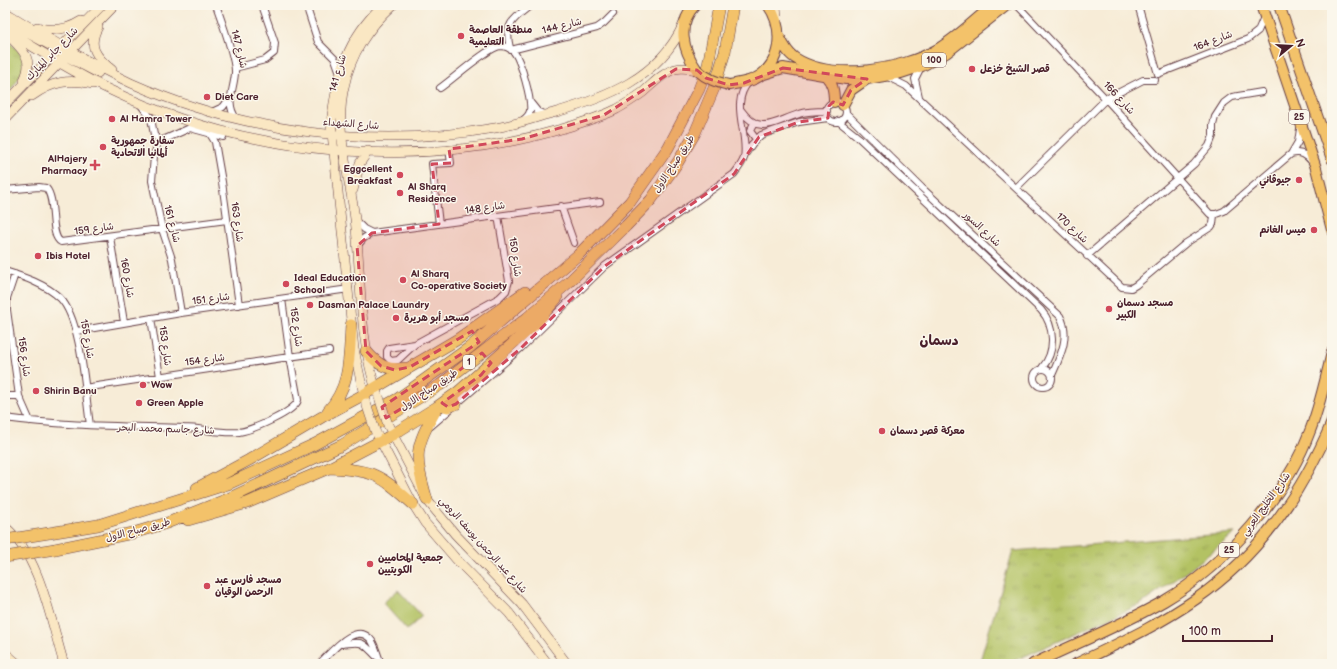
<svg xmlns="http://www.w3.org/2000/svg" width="1337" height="669" font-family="'Balsamiq Sans','Playpen Sans Arabic',sans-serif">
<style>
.grass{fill:url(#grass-tufts);stroke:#7e7048}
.pitch{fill:#b3c264;stroke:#7e7048}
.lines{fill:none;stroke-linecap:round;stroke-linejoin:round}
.street-casing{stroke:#643e45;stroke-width:8}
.secondary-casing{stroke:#643e45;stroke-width:10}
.primary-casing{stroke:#643e45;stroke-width:12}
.highway-casing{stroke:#643e45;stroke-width:12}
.street{stroke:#fff;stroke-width:6}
.secondary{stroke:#fae7c3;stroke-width:9}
.primary{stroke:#f3c26a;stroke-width:10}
.highway{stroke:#f3c26a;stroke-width:11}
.secondary-bridge-casing{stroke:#643e45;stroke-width:10;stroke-linecap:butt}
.primary-bridge-casing{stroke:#643e45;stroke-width:12;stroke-linecap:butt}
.highway-bridge-casing{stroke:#643e45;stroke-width:12;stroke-linecap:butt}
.secondary-bridge{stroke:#fae7c3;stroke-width:9}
.primary-bridge{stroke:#f3c26a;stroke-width:10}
.highway-bridge{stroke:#f3c26a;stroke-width:11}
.marked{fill:#d1495b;fill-opacity:0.2;stroke:#d1495b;stroke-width:3;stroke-dasharray:8 5;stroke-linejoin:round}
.poi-dot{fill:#d1495b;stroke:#fbf7ec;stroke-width:1.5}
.labels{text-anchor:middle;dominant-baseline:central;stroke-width:3;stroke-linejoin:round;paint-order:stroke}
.shield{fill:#fbf7ec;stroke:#7f6065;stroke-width:1}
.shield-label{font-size:9px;font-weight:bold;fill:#4a1f2b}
.street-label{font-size:10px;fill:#4a1f2b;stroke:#fbf7ec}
.poi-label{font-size:10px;font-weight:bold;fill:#4a1f2b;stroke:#fbf7ec;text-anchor:start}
.district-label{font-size:14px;font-weight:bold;fill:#4a1f2b;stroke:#fbf7ec}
</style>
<defs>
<pattern id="grass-tufts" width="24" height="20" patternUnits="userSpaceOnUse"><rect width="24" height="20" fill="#b3c264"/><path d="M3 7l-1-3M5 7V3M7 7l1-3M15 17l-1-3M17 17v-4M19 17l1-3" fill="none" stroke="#9ba657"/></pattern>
</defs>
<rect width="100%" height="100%" fill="#fbf7ec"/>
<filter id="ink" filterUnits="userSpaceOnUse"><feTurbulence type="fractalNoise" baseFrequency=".025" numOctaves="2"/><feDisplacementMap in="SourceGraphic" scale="8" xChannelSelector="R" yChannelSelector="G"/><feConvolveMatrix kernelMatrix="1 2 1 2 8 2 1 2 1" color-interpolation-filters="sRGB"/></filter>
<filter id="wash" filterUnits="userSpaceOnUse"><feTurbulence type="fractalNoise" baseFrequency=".012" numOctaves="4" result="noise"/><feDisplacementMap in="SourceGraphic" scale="16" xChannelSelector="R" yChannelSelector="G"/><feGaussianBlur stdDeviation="0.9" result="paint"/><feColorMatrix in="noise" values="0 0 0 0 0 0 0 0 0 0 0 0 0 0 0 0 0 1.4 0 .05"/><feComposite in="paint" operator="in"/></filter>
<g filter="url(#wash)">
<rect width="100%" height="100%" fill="#f7ecd7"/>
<!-- grass -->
<path class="grass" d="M5,38L20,52L25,64L22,74L5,98Z
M1235,533L1192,568L1141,604L1007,664H979L1013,551Z"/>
<!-- pitch -->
<path class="pitch" d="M398,590L422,616L407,630L383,603Z"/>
</g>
<g filter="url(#ink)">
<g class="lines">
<!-- street casing -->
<g class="street-casing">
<path id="street" d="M216,5C221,19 236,60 235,73C234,90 225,103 236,118
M306,5L318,42L335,59L340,73
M1017,5L1106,99L1210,214H1216L1224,211L1291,154L1298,142L1300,129
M1138,5L1158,74L1248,39L1258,31L1264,17
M510,48C504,24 513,19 531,5
M511,50L597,28L604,23L613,14
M235,68L265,60L274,53L275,43L262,5
M888,77L906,86L1122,287L1131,288L1136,285L1186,243L1211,227L1213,224L1214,215
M440,88C453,79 487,48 500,46C506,46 510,48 514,52C521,61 532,100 530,111C529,115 526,118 523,120
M919,97L915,79L921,67
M530,102L538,112L545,114
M826 112a10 10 0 1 1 20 0a10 10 0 1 1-20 0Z
M140,104L151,118L154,135L159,140H163L190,128L223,137
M741,110C760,137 775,121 799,114C808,111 817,111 827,111
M212,112L223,107L230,98
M846,113L922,188L1060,316C1071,336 1060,357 1052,375
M838,121L858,137L1041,310C1055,326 1056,352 1042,368
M754,123L750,131L756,139
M210,134L215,142L222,182L239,305
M159,140L154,156L152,181L162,229L172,259L181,313
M1291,154C1301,151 1307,155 1312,162
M744,156L752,144L761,135L799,122L828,118
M1016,188L1106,99L1143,80H1155
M5,190L39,187L46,188C57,200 49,236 61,242L227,220
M561,206L574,243
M356,221L364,229L372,233
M439,224L432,164L451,163L449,149
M110,237L124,322
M357,246L364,238L372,233L600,202
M1087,256L1194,164L1209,146L1213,136V125L1215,117L1224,103L1232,97L1262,92
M5,271C24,277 45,284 60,298C82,320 85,393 90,425
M15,274L7,298V310L19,396L30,421
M151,318L160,377
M77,331L181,313L349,289
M415,344L389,348L387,351V357L391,361L398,360L415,344L499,298L506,291L509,281L498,216
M1034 378a9 9 0 1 1 18 0a9 9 0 1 1-18 0Z
M84,388L329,351
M5,396H19
M5,418C64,426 124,426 184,428C202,428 221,434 239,432C252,430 295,412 298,400L290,357L282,299
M431,426L521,348L605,266L734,174C738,169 742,164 744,158C749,133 729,103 749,82
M342,644C362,642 361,640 376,656
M319,664C331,653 356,619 372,641C376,648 378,656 381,664"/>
</g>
<!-- secondary casing -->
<g class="secondary-casing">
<path id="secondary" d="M776,5L777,20
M5,12C46,37 88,63 131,83C243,133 375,149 495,128C515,125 533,118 553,113C606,98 659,78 683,25
M5,22L15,26L55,48
M37,27C53,32 67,30 81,21
M98,27C87,46 96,57 112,70
M5,30C39,50 72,72 108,89C247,156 417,172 565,128C583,122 601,117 617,109C626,104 635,98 642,93C653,84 662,73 675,69C683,67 690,69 697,70
M10,37C24,51 34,60 24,80
M62,54L98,73
M32,96C52,81 69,79 93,84
M5,104L102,5
M5,119L115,5
M353,190L360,163L368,151
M377,393C358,336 362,278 355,219C350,177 334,130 344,87C351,53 368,28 393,5
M365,400L354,349L331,123C337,75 347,39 383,5
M388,425L427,500L455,534L522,604L567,664
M378,436L413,504L425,523L456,559L509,613L548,664
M5,527C40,555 51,622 64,664
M5,653L18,664"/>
</g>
<!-- primary casing -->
<g class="primary-casing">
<path id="primary" d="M695,5C676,25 683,50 697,70
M1261,5L1316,168L1332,230
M1279,5L1332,159
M779,36C783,44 787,53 795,58C832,82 902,70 938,49C958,37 975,20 993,5
M761,75L783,68L846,79H867L901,73L922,66L946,53L1007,5
M825,75C833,83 834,91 834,102
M729,85C740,83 752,82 761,75C783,58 783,26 768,5
M843,105L851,90L867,79
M1033,664C1077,643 1122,625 1164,601C1225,565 1286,496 1310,431C1320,405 1326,378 1332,352
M1076,664C1117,644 1159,625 1196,599C1260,555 1302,493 1332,422"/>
</g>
<!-- highway casing -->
<g class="highway-casing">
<path id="highway" d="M366,351C378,365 387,371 406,368
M440,405L448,407L456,404
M328,411C351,386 349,356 351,325
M330,468C375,470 380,475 413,504
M197,488L249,460L322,417L363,395L458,339L525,292
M427,500C414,454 414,449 437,408
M188,520L247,503L329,468L392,435L437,407L458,392L536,323L557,298
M49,533L98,525L228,484L315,444L399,398L469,348L578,255L630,202L668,148L699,89L708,65L719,5
M55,549L133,533L167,523L230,498L342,445L440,385L527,318L569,282L626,226L651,200L678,162L695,133L714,88L725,52L733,5"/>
</g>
<!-- street -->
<use href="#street" class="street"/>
<!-- secondary -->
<use href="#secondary" class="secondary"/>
<!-- primary -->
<use href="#primary" class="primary"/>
<!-- highway -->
<use href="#highway" class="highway"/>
<!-- secondary-bridge casing -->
<g class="secondary-bridge-casing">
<path id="secondary-bridge" d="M379,397L388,425
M366,403L376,433"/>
</g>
<!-- primary-bridge casing -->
<g class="primary-bridge-casing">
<path id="primary-bridge" d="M697,70C707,79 716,82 729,85"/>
</g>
<!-- highway-bridge casing -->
<g class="highway-bridge-casing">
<path id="highway-bridge" d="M5,540L49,533
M5,557L55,549"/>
</g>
<!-- secondary-bridge -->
<use href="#secondary-bridge" class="secondary-bridge"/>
<!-- primary-bridge -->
<use href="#primary-bridge" class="primary-bridge"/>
<!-- highway-bridge -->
<use href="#highway-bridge" class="highway-bridge"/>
</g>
</g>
<!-- marked area -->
<path class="marked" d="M783,68L867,79L851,90L843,105L833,102L829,106L828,118L799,122L759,137L734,174L605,266L521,348L456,404L448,407L442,403L481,375L491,363L482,353L440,385L386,418L382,407L479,342L472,331L410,367L395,370L381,366L366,351L357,246L372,233L439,224L432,164L451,163L449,149L522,139L604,115L676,69L697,70L706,78L729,85L744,83Z"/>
<!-- markers -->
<g class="poi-dot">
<circle cx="461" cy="36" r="4"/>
<circle cx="972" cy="69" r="4"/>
<circle cx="207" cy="97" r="4"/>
<circle cx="112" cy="119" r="4"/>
<circle cx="103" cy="147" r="4"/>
<path d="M93 159h4v4h4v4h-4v4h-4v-4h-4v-4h4z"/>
<circle cx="400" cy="175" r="4"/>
<circle cx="1299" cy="180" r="4"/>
<circle cx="400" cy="193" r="4"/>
<circle cx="1314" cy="230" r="4"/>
<circle cx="38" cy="256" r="4"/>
<circle cx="403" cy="280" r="4"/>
<circle cx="286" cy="284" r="4"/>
<circle cx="310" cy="305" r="4"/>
<circle cx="1109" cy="309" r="4"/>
<circle cx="396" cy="318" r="4"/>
<circle cx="143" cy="385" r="4"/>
<circle cx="36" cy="391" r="4"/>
<circle cx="139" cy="403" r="4"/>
<circle cx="882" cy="431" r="4"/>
<circle cx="370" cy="564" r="4"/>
<circle cx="207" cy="586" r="4"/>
</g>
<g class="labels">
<!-- shield labels -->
<g class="shield">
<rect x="922" y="53" width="24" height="14" rx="3"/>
<rect x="1289" y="110" width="20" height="14" rx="3"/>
<rect x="463" y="355" width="12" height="14" rx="3"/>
<rect x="1219" y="543" width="20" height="14" rx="3"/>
</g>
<g class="shield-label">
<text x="934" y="60">100</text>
<text x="1299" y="117">25</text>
<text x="469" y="362">1</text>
<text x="1229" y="550">25</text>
</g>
<!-- street labels -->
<g class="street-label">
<text transform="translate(562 26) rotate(-14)">شارع 144</text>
<text transform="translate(1213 41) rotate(-21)">شارع 164</text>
<text transform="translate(239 49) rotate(76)">شارع 147</text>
<text transform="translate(52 54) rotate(-46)">شارع جابر المبارك</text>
<text transform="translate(338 73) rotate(-74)">شارع 141</text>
<text transform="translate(1119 98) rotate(47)">شارع 166</text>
<text transform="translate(351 124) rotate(4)">شارع الشهداء</text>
<text transform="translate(674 164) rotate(-57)">طريق صباح الاول</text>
<text transform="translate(485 208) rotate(-8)">شارع 148</text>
<text transform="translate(237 222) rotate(82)">شارع 163</text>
<text transform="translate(172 224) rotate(75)">شارع 161</text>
<text transform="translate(1072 228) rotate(43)">شارع 170</text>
<text transform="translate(94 229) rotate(-8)">شارع 159</text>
<text transform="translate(982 229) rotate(43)">شارع السور</text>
<text transform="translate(515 257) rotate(82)">شارع 150</text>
<text transform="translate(127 278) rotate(80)">شارع 160</text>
<text transform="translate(211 299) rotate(-8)">شارع 151</text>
<text transform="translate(296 327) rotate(82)">شارع 152</text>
<text transform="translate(87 339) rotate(80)">شارع 155</text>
<text transform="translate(165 346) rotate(82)">شارع 153</text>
<text transform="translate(24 357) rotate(82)">شارع 156</text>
<text transform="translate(205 360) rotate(-8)">شارع 154</text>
<text transform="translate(429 390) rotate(-34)">طريق صباح الاول</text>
<text transform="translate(166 429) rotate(2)">شارع جاسم محمد البحر</text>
<text transform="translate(1266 504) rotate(-54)">شارع الخليج العربي</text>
<text transform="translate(138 530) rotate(-15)">طريق صباح الاول</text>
<text transform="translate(483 545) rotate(48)">شارع عبد الرحمن يوسف الرومي</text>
</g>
<!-- poi labels -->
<g class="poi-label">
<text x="469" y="30">منطقة العاصمة<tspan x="469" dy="12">التعليمية</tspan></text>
<text x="980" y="69">قصر الشيخ خزعل</text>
<text x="215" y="97">Diet Care</text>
<text x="120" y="119">Al Hamra Tower</text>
<text x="111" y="141">سفارة جمهورية<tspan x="111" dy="12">ألمانيا الاتحادية</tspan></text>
<text x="87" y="159" text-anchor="end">AlHajery<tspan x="87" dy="12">Pharmacy</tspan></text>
<text x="392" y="169" text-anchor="end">Eggcellent<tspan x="392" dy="12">Breakfast</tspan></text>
<text x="1291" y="180" text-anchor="end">جيوڤاني</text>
<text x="408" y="187">Al Sharq<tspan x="408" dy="12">Residence</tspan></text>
<text x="1306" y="230" text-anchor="end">ميس الغانم</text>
<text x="46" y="256">Ibis Hotel</text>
<text x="411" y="274">Al Sharq<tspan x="411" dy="12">Co-operative Society</tspan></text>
<text x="294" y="278">Ideal Education<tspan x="294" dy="12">School</tspan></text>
<text x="1117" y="303">مسجد دسمان<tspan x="1117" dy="12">الكبير</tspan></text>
<text x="318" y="305">Dasman Palace Laundry</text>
<text x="404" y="318">مسجد أبو هريرة</text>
<text x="151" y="385">Wow</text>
<text x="44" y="391">Shirin Banu</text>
<text x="147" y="403">Green Apple</text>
<text x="890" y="431">معركة قصر دسمان</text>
<text x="378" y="558">جمعية المحاميين<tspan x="378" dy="12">الكويتيين</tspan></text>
<text x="215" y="580">مسجد فارس عبد<tspan x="215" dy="12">الرحمن الوقيان</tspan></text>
</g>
<!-- district labels -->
<g class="district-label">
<text x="939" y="340">دسمان</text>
</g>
</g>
<!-- margin -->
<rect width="1337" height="669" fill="none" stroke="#fbf7ec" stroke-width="20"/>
<!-- north arrow -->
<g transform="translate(1291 46) rotate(72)" stroke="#fbf7ec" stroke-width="3" paint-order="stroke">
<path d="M0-3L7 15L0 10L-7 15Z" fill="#4a1f2b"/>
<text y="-6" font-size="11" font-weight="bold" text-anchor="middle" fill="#4a1f2b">N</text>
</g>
<!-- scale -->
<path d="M1183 635v6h89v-6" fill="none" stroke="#4a1f2b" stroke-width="2"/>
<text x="1189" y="635" font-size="12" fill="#4a1f2b" stroke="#fbf7ec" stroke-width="3" paint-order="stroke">100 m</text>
</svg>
